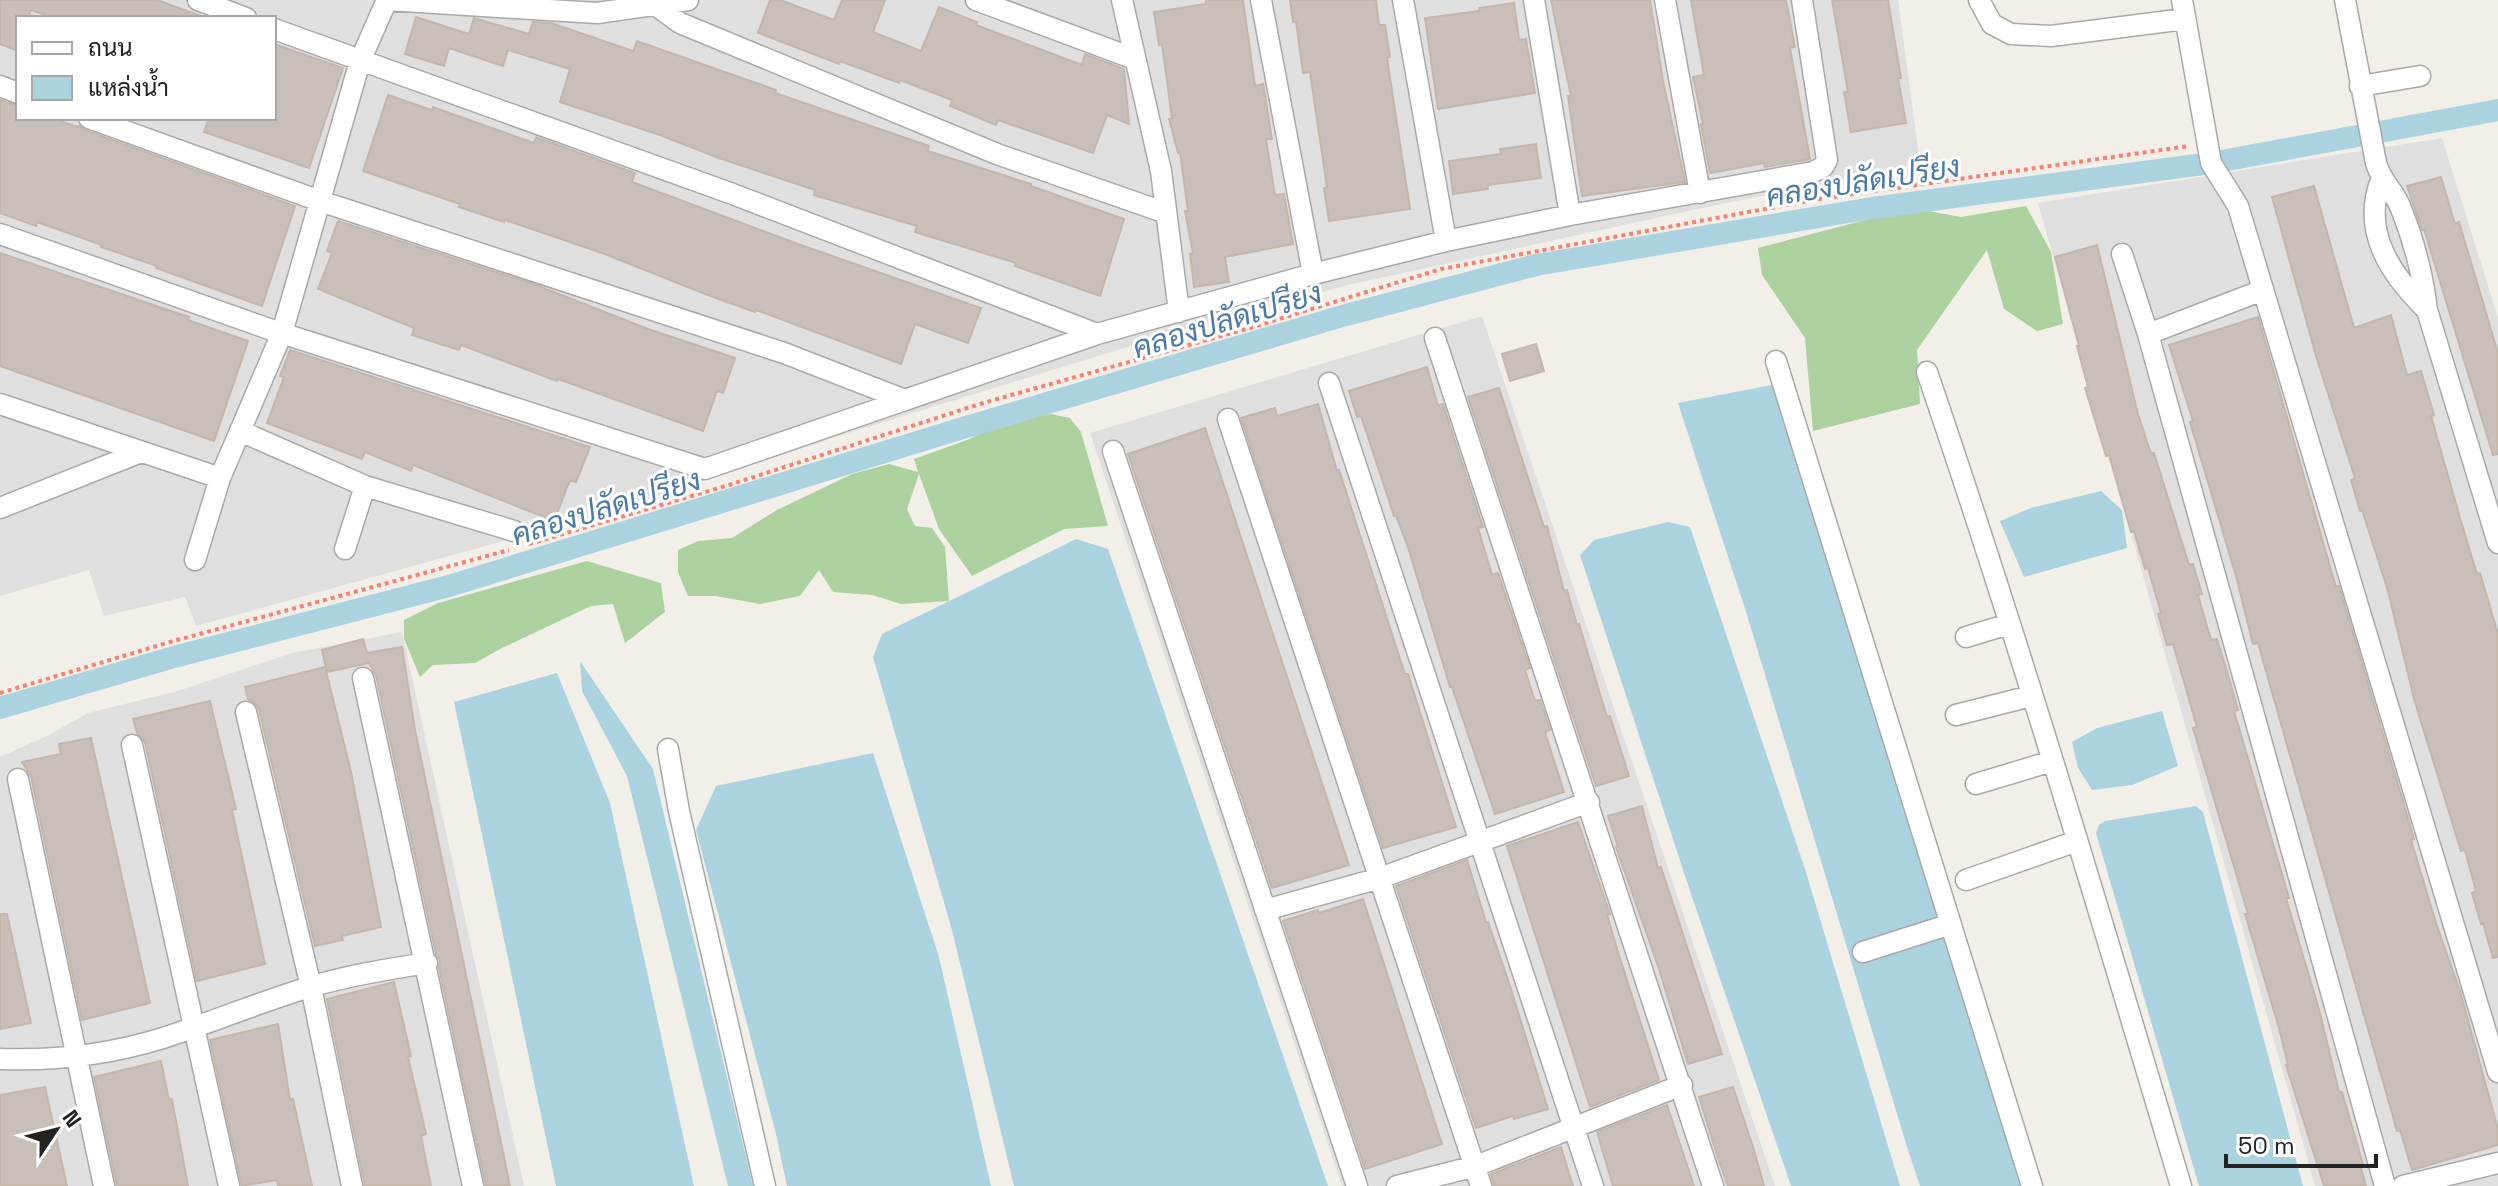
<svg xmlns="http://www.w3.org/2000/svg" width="2498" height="1186" font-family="'Space Grotesk',Sarabun,sans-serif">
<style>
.residential{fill:#e0dfdf;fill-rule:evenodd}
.forest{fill:#add19e}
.water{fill:#aad3df}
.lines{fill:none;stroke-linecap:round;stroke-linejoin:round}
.canal{stroke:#aad3df;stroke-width:22}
.building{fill:#c7bfb8;stroke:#c4b6ab;stroke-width:2}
.minor-casing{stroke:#a9a9a9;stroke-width:23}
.path{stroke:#fa8072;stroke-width:4;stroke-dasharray:4 4;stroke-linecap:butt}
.minor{stroke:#fff;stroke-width:20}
.labels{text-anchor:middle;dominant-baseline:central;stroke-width:6;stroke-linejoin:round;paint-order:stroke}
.water-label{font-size:30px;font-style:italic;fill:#4a7aab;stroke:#fff}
</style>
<rect width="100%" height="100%" fill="#f2efe9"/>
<!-- residential -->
<path class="residential" d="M0,0H1898L1920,163L1707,207L1348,285L1134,345L845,434L601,514L196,626L185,597L104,616L89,570L0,596ZM18,18H274V118H18Z
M2442,138L2498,318V1186H2315L2038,203Z
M1482,316L1775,1186H1342L1090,433Z
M402,632L524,1186H0V757L49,735L88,713L178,691L292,653Z"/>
<!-- forest -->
<path class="forest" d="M1894,205L1961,217L2026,206L2051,252L2063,324L2037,331L2004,309L1987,250L1917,350L1920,404L1813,431L1805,338L1762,275L1758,248L1865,220Z
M1051,414L1070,418L1081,432L1108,526L1064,529L972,576L939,529L919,474L907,509L915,526L932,528L945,547L949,601L901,604L872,595L833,592L819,570L800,596L760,604L716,596H688L678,572V550L698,541L732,538L777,510L852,474L889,464L918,472L914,459L967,440L1002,423Z
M587,561L661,583L665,612L625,643L613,604L591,606L502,648L475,663L433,665L420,677L404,639V620L438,603Z"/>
<!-- water -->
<path class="water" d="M1772,385L1873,695L2022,1186H1920L1907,1147L1747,615L1678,403Z
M2101,491L2122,510L2127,548L2024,577L2000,521L2031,508Z
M1668,522L1690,527L1805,869L1900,1186H1791L1690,891L1580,555L1594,540Z
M1076,539L1108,549L1328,1186H1014L952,930L873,657L882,634Z
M580,661L653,769L753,1186H728L627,776L582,691Z
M557,673L610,803L694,1186H556L454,702Z
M2162,711L2178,766L2132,785L2092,790L2078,768L2072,742L2097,728Z
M873,753L939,957L991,1186H787L776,1134L696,830L716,786Z
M2196,806L2203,812L2303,1186H2199L2096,833L2099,825L2105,821Z"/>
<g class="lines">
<!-- canal -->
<path class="canal" d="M0,708L174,657L449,586L966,427L1346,315L1536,265L1872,208L2211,163L2498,110"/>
</g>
<!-- building -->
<path class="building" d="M0,0H157L201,16V18H54L31,10L28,18H18V51L0,44Z
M770,0H780L834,20L842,0H885L873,32L921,51L939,7L977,22L976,25L1082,65L1085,54L1124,69L1129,124L1107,115L1093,153L998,120L996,125L950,106L952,100L900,80L899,83L840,61L839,64L758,33Z
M1206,0H1243L1255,86L1263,84L1272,139H1266L1275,195L1284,194L1293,244L1225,257L1229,282L1194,287L1190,254L1193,253L1185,211H1188L1180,152L1178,153L1169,119L1172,118L1162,44L1159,45L1154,12L1206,4Z
M1290,0H1376L1379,25H1385L1390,57L1387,58L1410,209L1329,221L1324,188L1327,187L1310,72L1303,73L1296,21L1293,22Z
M1551,0H1650L1663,81L1685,182L1582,196L1568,96H1571Z
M1691,0H1786L1795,47L1790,48L1810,159L1765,167L1764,163L1710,173L1701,124H1703L1693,77L1704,75Z
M1832,0H1888L1901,78H1898L1906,123L1851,132L1844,92H1848Z
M1514,3L1519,40L1526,39L1535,93L1438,109L1425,18L1479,11V8Z
M416,17L469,34L474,18L529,34L533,22L551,23L633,51L637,41L776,90L775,93L929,146L928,151L1031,184V186L1124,219L1100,296L1015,266L1016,263L915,232L917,226L814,195L815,190L719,158L660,135L560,102L570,69L508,50L503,66L449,48L444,66L405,54Z
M274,44L343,68L309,168L204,132L209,118H274Z
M388,95L432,110L433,107L534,143L536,137L635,173L632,182L798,244L981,308L968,343L915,324L901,364L756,310L755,312L705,294L602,253L505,220L504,222L459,207L460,204L363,171Z
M0,100L18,106V118H51L78,127L79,126L85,130L295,206L262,306L156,268L157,266L101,247L102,245L37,222L36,226L0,213Z
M1536,144L1541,178L1488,185V189L1453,194L1449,161L1501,154L1500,149Z
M2441,177L2455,224L2459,222L2498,353V454L2493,455L2424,229L2422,230L2407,186Z
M2314,186L2354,328L2391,315L2407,375L2421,371L2434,415L2431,416L2460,518L2477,574L2480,573L2498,634V957L2493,958L2483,923L2481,924L2472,893L2476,891L2465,850L2461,851L2414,699L2388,591L2362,510L2360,511L2351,480L2355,478L2316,356L2272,197Z
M338,221L536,285L648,329L735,358L723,393L717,391L703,431L558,379L557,381L461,345L459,350L412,335L414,328L318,289L332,253L327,251Z
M2097,245L2138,414L2151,454L2154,453L2189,565L2193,564L2202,594L2198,595L2211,640L2217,639L2229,678L2238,710L2234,711L2289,898H2286L2320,1013L2339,1092H2342L2363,1164L2360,1165L2366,1186H2324L2286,1065H2288L2279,1028L2245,914H2248L2193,728L2197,727L2173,644L2167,645L2158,614L2161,613L2148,568L2145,569L2134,531L2131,532L2109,455L2106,456L2085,388L2088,387L2077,346H2079L2055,257Z
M0,253L189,317L188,320L248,341L214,441L0,366Z
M2258,317L2336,587L2339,586L2405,808L2414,839L2411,840L2436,923L2460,991L2498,1129V1145L2412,1170L2400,1130L2397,1131L2258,643L2253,644L2236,576L2190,422L2193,421L2169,345Z
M1536,344L1544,371L1510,381L1502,354Z
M290,350L590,447L576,482L570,480L554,521L413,465L411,471L365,452L362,459L267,423L284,377L280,376Z
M1427,367L1438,406L1443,404L1483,527L1478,528L1492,575L1498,573L1530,668L1525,670L1535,701L1540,700L1550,730L1545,732L1564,792L1495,814L1452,687H1450L1408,547L1396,516H1394L1361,416L1357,417L1349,391Z
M1499,388L1544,527L1547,526L1564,591L1567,590L1577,625L1579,624L1607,717L1610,716L1629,776L1596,786L1468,397Z
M1318,404L1337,471L1339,470L1405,674H1408L1456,827L1383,848L1241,418L1275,408L1277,416Z
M1205,428L1349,865L1272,888L1128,454Z
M363,639L367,653L402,647L415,730L510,1186H486L439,968L440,960L436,954L376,675L369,663L327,672L322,650Z
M325,667L351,772L381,927L342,936L343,940L315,946L259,709L255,703L248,699L245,687Z
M210,701L236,809L232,810L265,964L197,981L145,742L137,733L133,719Z
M91,738L150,1003L82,1020L31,776L22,762L61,754L59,744Z
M1642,806L1658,868L1661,867L1722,1054L1688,1064L1659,969L1616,847H1618L1608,816Z
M1578,822L1610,914L1607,915L1618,952L1659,1080L1590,1107L1507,846Z
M1467,860L1486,922H1488L1510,986L1548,1109L1514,1119L1513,1116L1476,1128L1396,886Z
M1363,899L1442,1144L1365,1169L1283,921L1318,910L1319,913Z
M0,914H7L31,1023L0,1029Z
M394,982L411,1056L408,1057L426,1134L421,1136L431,1186H365L327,999Z
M278,1024L290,1100L293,1099L312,1186H278L277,1180L242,1186L210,1040Z
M161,1061L169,1100L172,1099L188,1186H117L94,1077Z
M45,1087L67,1186H0V1095Z
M1733,1087L1754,1150L1764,1186H1728L1717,1155L1699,1097Z
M1667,1105L1694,1186H1613L1597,1132Z
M1561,1147L1573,1186H1494L1491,1174Z"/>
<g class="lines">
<!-- minor casing -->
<g class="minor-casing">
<path id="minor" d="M198,0L246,18
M387,0L597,13L688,0
M976,0L1135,59
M1122,0L1161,171L1179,312
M1261,0L1313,274
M1403,0L1446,241
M1534,0L1570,215
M1665,0L1700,193
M1979,0L1992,24L2011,34L2051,36L2185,19
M2182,0L2211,163L2238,206L2498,1072
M2345,0L2376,163C2382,183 2392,188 2400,206C2413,238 2423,276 2427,310C2391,275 2361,232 2381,180
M655,5L680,23L997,154L1166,213
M274,29L730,193L1097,334L1313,274L1446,241L1570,215L1813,172L1823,167L1827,160L1802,0
M0,86L18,93
M2360,86L2420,76
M89,118L320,201L784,353L905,400L1097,334
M0,234L272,330L705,469L905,400
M2122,254L2148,334L2385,1186
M2427,310L2498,543
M2148,334L2263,290
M1435,338L1713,1186
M1776,361L2032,1186
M1927,372C2019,641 2100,914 2181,1186
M1329,383L1593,1186
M0,404L220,478L195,560
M1228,419L1481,1186
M240,431L365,486L514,531
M1113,451L1357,1186
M220,478L282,333L360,61L387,0
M0,508L141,452
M345,549L365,486
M1966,637L2009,624
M363,678L473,1186
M246,712L311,987L352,1186
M1956,715L2031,696
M132,745L229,1186
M668,749L679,811L765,1186
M18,779L104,1186
M1976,784L2052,761
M1966,880L2077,841
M1265,910L1380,878L1589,802
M1863,952L1951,924
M0,1059C54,1061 111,1054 163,1038C213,1022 262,1001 313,986C351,975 388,969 427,963
M1397,1186L1476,1166L1682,1085
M2403,1186L2498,1163"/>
</g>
<!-- path -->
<path class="path" d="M529,544L729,485L983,403L1250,328L1441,269L1819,199L2189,146
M0,693L170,642L509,550"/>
<!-- minor -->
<use href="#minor" class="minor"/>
</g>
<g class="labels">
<!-- water labels -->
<g class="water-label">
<text transform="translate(1863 181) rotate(-9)">คลองปลัดเปรียง</text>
<text transform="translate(1227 320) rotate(-17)">คลองปลัดเปรียง</text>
<text transform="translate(606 507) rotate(-17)">คลองปลัดเปรียง</text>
</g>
</g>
<!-- legend -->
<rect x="16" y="16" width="260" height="104" fill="#ffffff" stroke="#a7a7a7" stroke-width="2"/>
<rect x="32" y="42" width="40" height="12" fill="#ffffff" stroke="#a7a7a7" stroke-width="2"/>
<text x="88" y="56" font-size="24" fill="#222222">ถนน</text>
<rect x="32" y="76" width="40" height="24" fill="#aad3df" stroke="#a7a7a7" stroke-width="2"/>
<text x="88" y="96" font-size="24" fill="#222222">แหล่งน้ำ</text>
<!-- north arrow -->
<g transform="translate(56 1130) rotate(55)" stroke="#ffffff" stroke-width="6" paint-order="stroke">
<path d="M0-6L14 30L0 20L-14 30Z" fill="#222222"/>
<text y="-12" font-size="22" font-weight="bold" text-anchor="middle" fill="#222222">N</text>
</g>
<!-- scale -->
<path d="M2226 1154v12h150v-12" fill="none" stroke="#222222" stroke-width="4"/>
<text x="2238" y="1154" font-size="24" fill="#222222" stroke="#ffffff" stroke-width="6" paint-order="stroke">50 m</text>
</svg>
